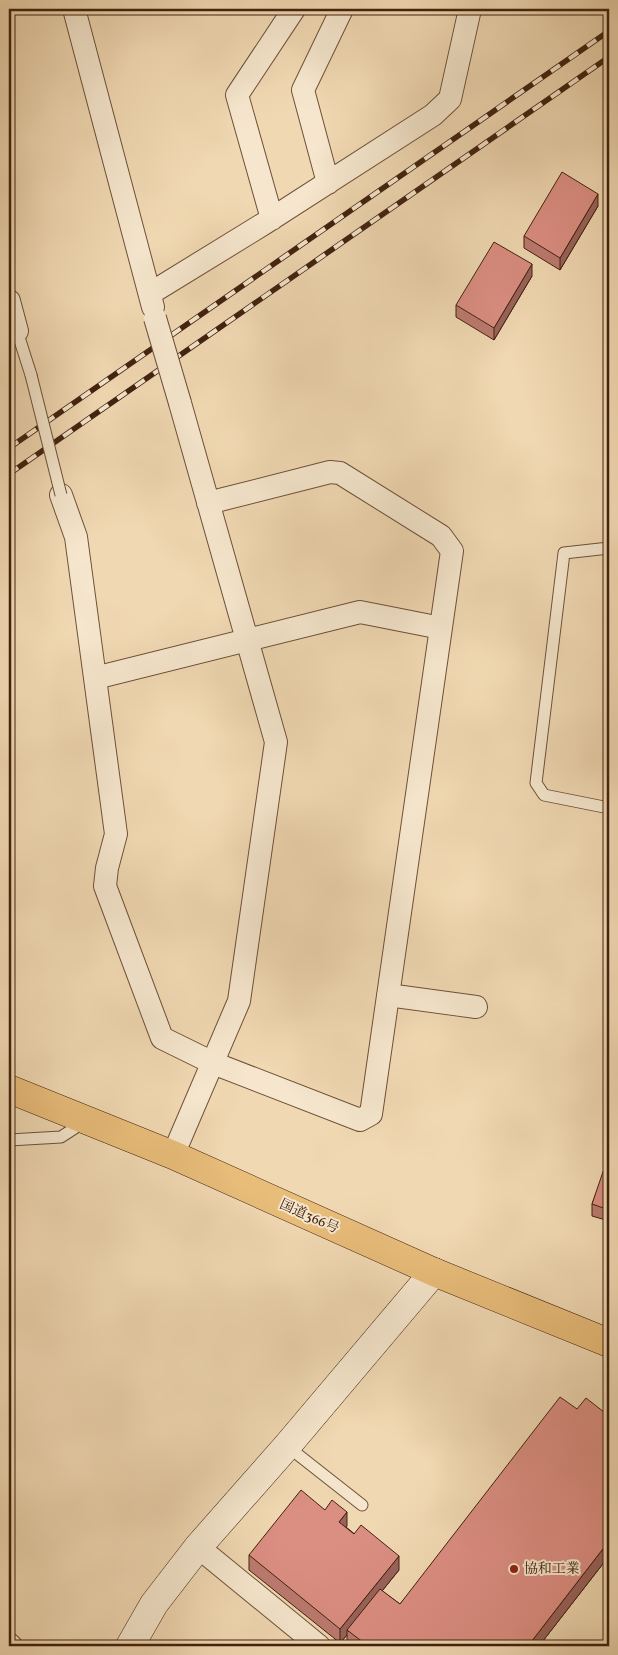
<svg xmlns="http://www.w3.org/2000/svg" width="618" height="1655" font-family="Vollkorn,'Noto Serif JP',serif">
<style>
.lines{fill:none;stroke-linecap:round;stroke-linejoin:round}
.lane-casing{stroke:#6d5038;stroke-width:13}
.street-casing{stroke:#6d5038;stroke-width:24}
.secondary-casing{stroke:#41220f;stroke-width:29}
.highway-casing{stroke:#41220f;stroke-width:29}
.lane{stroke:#f5e6cd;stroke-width:11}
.street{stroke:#f5e6cd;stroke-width:22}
.secondary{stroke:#f5e6cd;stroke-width:28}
.highway{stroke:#e8bc79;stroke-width:28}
.rail-casing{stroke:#41220f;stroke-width:5.5}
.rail{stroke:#f5e6cd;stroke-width:4;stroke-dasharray:11;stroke-linecap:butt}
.lane-bridge-casing{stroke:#6d5038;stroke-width:13;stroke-linecap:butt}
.street-bridge-casing{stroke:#6d5038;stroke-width:24;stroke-linecap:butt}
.lane-bridge{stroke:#f5e6cd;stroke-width:11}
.street-bridge{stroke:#f5e6cd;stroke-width:22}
.wall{fill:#bc7a70;stroke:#41220f}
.shaded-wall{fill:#99635b;stroke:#41220f}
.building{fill:#db8e82;stroke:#41220f}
.poi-dot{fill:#8f2418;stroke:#f5e6cd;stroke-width:2}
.labels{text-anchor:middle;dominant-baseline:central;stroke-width:4;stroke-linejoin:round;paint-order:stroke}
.street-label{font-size:14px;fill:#41220f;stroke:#f5e6cd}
.poi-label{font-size:14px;fill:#41220f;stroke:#f5e6cd;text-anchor:start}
</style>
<rect width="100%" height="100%" fill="#f0d8b2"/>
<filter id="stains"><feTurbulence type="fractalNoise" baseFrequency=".004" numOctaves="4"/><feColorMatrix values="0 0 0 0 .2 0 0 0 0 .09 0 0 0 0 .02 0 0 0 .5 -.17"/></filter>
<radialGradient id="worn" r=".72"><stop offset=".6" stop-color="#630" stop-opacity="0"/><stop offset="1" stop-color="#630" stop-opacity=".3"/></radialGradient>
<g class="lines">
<!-- lane casing -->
<g class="lane-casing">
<path id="lane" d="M12,332L17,331L31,375
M609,548L564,553L536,783L544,795L609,808
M9,1140L61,1137L84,1122
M287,1446L362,1505"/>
</g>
<!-- street casing -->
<g class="street-casing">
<path id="street" d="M74,9L153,307
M328,183L303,90L342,9
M272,219L237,95L294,9
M151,293L265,223L433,115L450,99L470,9
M9,301L17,331
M61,495L76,537L116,834L107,868L105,886L162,1038L213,1063L360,1120L371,1114L452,551L441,536L340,473L330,472L208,503
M95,678L360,612L441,628
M388,995L476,1007
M173,1155L239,1001L276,742L180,403
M198,1547L319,1646
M9,1644L11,1646"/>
</g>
<!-- secondary casing -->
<g class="secondary-casing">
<path id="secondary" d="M130,1646L154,1604L198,1547L287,1446L434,1272"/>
</g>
<!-- highway casing -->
<g class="highway-casing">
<path id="highway" d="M9,1089L173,1155L434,1272L609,1343"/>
</g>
<!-- lane -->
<use href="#lane" class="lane"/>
<!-- street -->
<use href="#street" class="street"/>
<!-- secondary -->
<use href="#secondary" class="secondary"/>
<!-- highway -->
<use href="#highway" class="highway"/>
<!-- rail casing -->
<g class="rail-casing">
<path id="rail" d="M9,448L609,31
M9,474L609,57"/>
</g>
<!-- rail -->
<use href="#rail" class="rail"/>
<!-- lane-bridge casing -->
<g class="lane-bridge-casing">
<path id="lane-bridge" d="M31,375L61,495"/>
</g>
<!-- street-bridge casing -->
<g class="street-bridge-casing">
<path id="street-bridge" d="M155,318L180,403"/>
</g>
<!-- lane-bridge -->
<use href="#lane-bridge" class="lane-bridge"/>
<!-- street-bridge -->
<use href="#street-bridge" class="street-bridge"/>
</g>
<!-- wall -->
<path class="wall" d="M598,206L560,270L524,248V236Z
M532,276L494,340L456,317V305Z
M609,1160V1221L592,1216V1204Z
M577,1409L609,1416V1556L539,1646H350L347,1644V1635L340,1643L249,1570V1555L347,1526L346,1527L399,1570L382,1591L400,1604Z"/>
<!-- shaded-wall -->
<path class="shaded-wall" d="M598,194V206L560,270V258Z
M532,264V276L494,340V328Z
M347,1512V1526L339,1536V1522Z
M609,1541V1556L539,1646H528Z
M399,1556V1570L349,1632L347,1630V1635L340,1643V1629Z"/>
<!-- building -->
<path class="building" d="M562,172L598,194L560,258L524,236Z
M494,242L532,264L494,328L456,305Z
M607,1160H609V1210L592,1204Z
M560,1397L577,1409L586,1398L609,1416V1541L528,1646H387L383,1642L380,1646H368L347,1630L380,1589L400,1604Z
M301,1490L325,1510L332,1500L347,1512L339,1522L354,1534L361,1525L399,1556L340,1629L249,1555Z"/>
<!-- markers -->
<circle class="poi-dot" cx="514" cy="1569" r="5"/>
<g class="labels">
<!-- street labels -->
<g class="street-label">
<text transform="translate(309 1217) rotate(24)">国道366号</text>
</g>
<!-- poi labels -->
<g class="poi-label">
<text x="524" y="1569">協和工業</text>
</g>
</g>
<!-- margin -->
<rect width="618" height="1655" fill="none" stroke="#f0d8b2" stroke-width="30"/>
<rect x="10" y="10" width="598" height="1635" fill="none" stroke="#41220f" stroke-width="2.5"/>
<rect x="15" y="15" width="588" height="1625" fill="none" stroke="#41220f"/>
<rect width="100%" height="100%" filter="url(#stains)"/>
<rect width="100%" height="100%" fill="url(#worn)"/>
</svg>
